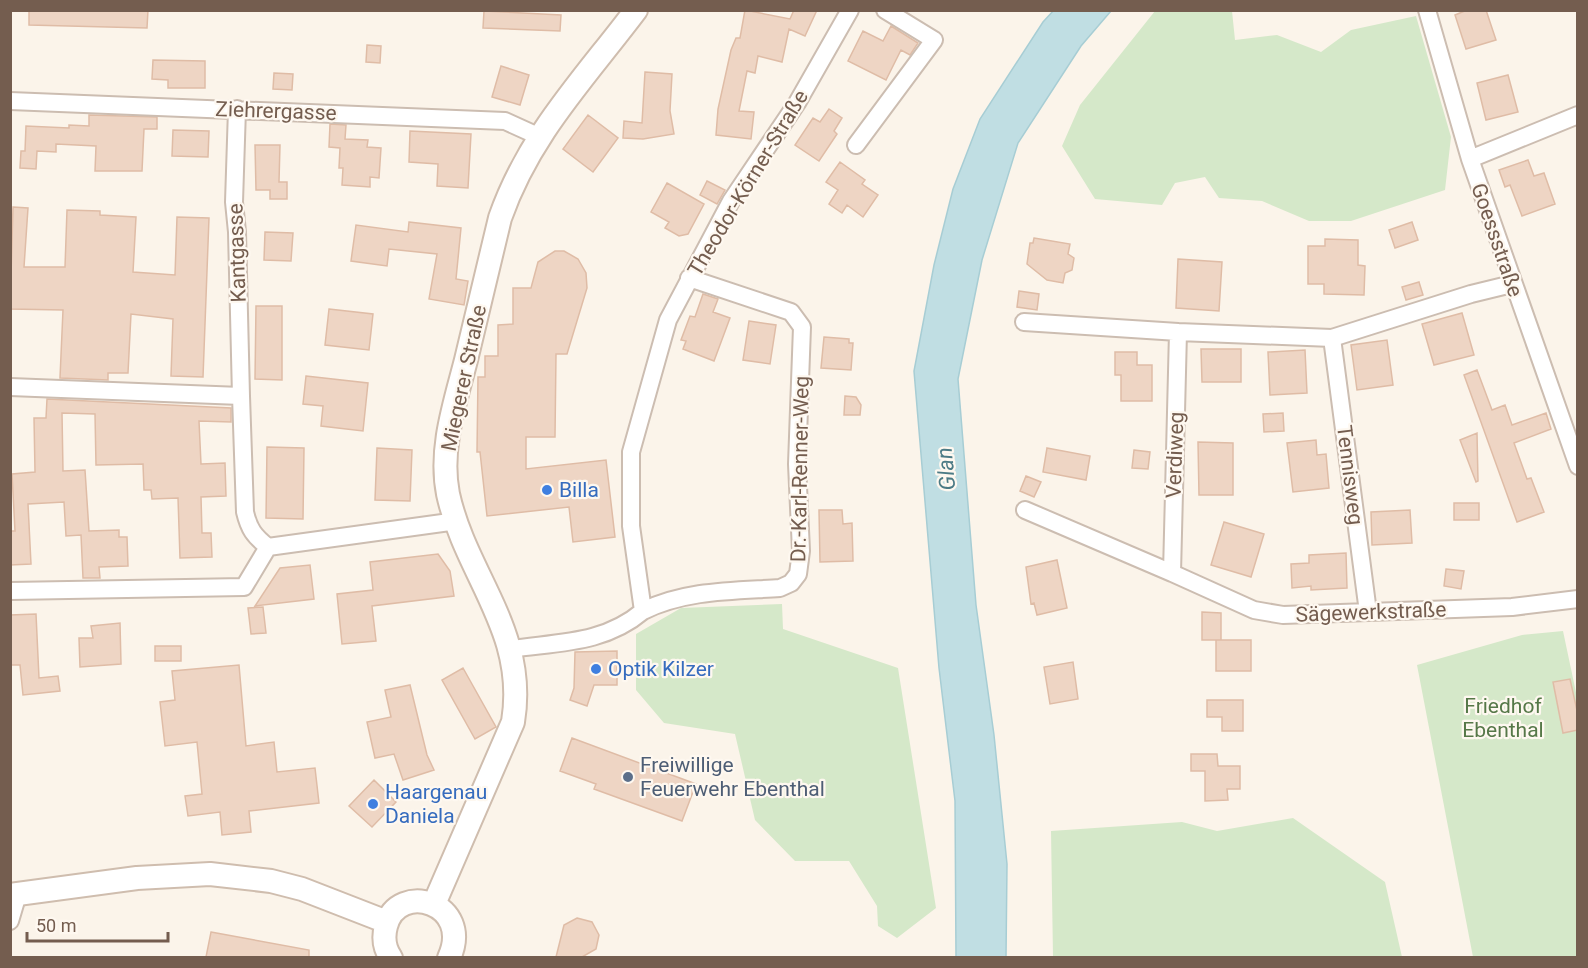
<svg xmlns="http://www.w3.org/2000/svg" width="1588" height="968" font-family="Roboto,sans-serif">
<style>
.green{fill:#d5e8c9}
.water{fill:#c0dee3;stroke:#a7cdd4;stroke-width:1.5}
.building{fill:#eed5c4;stroke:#dfbca6;stroke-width:1.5}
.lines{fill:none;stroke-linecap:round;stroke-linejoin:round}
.minor-casing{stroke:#ccbdb1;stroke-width:20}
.secondary-casing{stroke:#cfbdae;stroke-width:26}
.minor{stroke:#fff;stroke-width:16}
.secondary{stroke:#fff;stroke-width:22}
.shop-dot{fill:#3f7fe0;stroke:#fef8f0;stroke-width:2}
.service-dot{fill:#5c6f8a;stroke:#fef8f0;stroke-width:2}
.labels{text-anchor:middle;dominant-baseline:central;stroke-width:4.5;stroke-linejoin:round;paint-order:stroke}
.street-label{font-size:21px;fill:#745d4f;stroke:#fef8f0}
.shop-label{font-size:21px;fill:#366cbe;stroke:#fef8f0;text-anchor:start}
.park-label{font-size:21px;fill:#567848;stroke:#fef8f0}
.service-label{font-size:21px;fill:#4e5e75;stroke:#fef8f0;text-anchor:start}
.water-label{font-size:22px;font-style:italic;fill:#4b7a85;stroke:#fef8f0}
</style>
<rect width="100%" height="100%" fill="#fbf4ea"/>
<!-- green -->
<path class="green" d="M1155,11H1232L1235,40L1277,35L1321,52L1351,30L1416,16L1451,137L1445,190L1351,221H1309L1262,201L1219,198L1205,177L1175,183L1162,205L1095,199L1062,146L1080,105Z
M782,604L783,629L898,668L936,908L897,938L878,926L877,906L849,861H795L755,820L735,734L664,723L636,690V634L681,608Z
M1563,631L1578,702L1577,957H1473L1417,665L1522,635Z
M1293,818L1385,882L1402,957H1053L1051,831L1182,822L1217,831Z"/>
<!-- water -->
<path class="water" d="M1054,10L1111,11L1081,46L1018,143L982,260L958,379L976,605L994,735L1007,864L1006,957H956L955,801L939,668L914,371L934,265L953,189L980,119L1043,22Z"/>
<!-- building -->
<path class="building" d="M29,10H148L147,28L29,25Z
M745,10L790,19L794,10H817L805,36L789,29L782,62L758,56L755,73L747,71L739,111L754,112L751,139L716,135L718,109L731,50L736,38H740Z
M1467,10H1486L1496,40L1466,49L1455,15Z
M484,11L561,15L560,31L483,28Z
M891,26L918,43L910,55L901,50L886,80L848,61L863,31L883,41Z
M367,45L381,46L380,63L366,62Z
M153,60L205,61V88H168V80L152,79Z
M501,66L529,75L520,105L492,97Z
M645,72L672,74L670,111L674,134L643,139L623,138L624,121L642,123Z
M274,73L293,74L292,90L273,89Z
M1508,75L1518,112L1486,120L1477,83Z
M829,109L842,118L834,131L837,134L819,161L795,145L813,118L820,122Z
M89,115L157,117V129H144L142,171H95L96,146L56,144V152L37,151L36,169L20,168L21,151H25L26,126L69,128V125L89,126Z
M588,115L618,138L593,172L563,149Z
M330,124L346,125L345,139L368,140L367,147L381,148L379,178L370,177V187L342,185L343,168H339L340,148L329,147Z
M173,130L209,131L208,157L172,156Z
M410,131L471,134L468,188L437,186L438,164L409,162Z
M255,145H280L279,182H287V199H270V190H256Z
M1528,160L1534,176L1544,173L1555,204L1522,216L1510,185L1505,187L1499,170Z
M840,162L865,180L862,184L878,195L863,217L847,205L842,213L829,204L838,190L826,182Z
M707,181L725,190L717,204L700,195Z
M667,183L704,204L688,234L679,236L665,228L669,222L651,212Z
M13,207L28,208L24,267H65L67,210L100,211V215L136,217L133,272L175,275L177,217L209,218L203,377L171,376L173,319L131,314L128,373H108V380L60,378L63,310L10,309Z
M409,222L461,228L456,279L468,281L464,305L429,299L437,254L389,249L387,266L351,261L356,225L408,232Z
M1412,222L1418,240L1395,248L1389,230Z
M265,232L293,233L291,261L264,260Z
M1034,238L1070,244L1068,254L1074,258L1072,270L1065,273L1063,283L1047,280L1027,264L1030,243H1033Z
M1325,239L1358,240V265L1365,266L1364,295L1324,294V284H1308V246H1325Z
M555,251H564L578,259L586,273L587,288L567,354H556L555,437H526V469L606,460L615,537L573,542L569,507L487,516L480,452H477L478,377H485V356H498V325L513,324V288H531L538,262Z
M1178,259L1222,262L1219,311L1176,308Z
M1419,282L1423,295L1406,300L1402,287Z
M1019,291L1039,294L1037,310L1017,307Z
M703,294L718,299L713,312L730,318L714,361L683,349L686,341L681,340L690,316L695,317Z
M256,306H282V380L255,379Z
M329,309L373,314L369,350L325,345Z
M1462,313L1474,355L1434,365L1422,324Z
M749,321L776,325L770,364L743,360Z
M824,337L849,339V343H853L851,370L821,368Z
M1387,340L1393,385L1357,390L1351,345Z
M1201,349H1241V382H1202Z
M1305,350L1307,393L1270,395L1268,352Z
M1115,352H1137V365H1152V401H1121V375H1115Z
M1477,370L1492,410L1505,405L1512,425L1546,413L1551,429L1514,443L1527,479L1531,478L1544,512L1517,522L1464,375Z
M306,376L368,383L363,431L321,426L323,406L303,404Z
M845,396L856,397L861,405L860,415H844Z
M47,399L231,408V422L199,421L201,464L225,463L226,496L201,497L202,533H211L212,557L180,558L178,498L152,499L151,490H144L143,464L96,465L95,414L62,413L63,471L85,470L89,531L119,530V537H127L128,566L99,567L100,578H83L81,535L66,536L64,502L28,504L31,564L10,565V531H15L12,474L35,472L34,418H46Z
M1283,413L1284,431L1264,432L1263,414Z
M1477,433L1478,481L1476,482L1460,440Z
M1316,440L1317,455L1326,454L1329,488L1293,492L1287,443Z
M1198,442L1233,443V495H1199Z
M267,447L304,448L303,519L266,518Z
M377,448L412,450L410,501L375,500Z
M1047,448L1090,456L1086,480L1043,472Z
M1134,450L1150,452L1148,469L1132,468Z
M1026,476L1041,482L1034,497L1020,491Z
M1454,503H1479V520H1454Z
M819,510H842L843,524L852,523L853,561L820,562Z
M1410,510L1412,543L1372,545L1371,512Z
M1224,522L1264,534L1251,577L1211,565Z
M1346,553L1347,588L1311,590V586L1292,588L1291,564L1309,563V555Z
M438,554L450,571L454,596L372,606L376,641L342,644L337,594L373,590L370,562Z
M1057,560L1067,608L1037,615L1034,603L1031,604L1026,567Z
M310,565L314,599L255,606L280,568Z
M1446,569L1464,571L1461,589L1444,586Z
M263,607L266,633L251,634L248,608Z
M1202,612L1221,613V640H1202Z
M36,614L39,678L58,676L60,691L23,695L20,665H10V615Z
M120,623L121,664L80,667L79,638H93L91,626Z
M1216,640H1251V671H1216Z
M155,646H181V661H155Z
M617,651V685H594L587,706L570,700L574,688L575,652Z
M1073,662L1078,699L1050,704L1044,667Z
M239,665L246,746L274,742L277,772L315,768L319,803L249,811L251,832L222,835L220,812L188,816L185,796L202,794L197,742L165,746L160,702L175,700L172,671Z
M463,668L496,727L475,739L442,680Z
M1570,679L1578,715V730L1563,733L1553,682Z
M410,685L427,755L434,770L403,780L394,754L375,758L367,722L391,717L385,690Z
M1207,700H1243V731H1222V717H1207Z
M572,738L696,784L682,821L594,789L596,784L560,771Z
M1191,754H1217L1218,766H1240V789H1227L1228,800L1205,801V771H1191Z
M374,780L396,802L372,827L349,806Z
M577,918L592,922L599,935L596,949L582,957H556L564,925Z
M211,932L309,950V957H206Z"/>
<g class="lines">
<!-- minor casing -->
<g class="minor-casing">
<path id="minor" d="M1427,10L1470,159L1578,466
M10,101L505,121L538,136
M237,109L234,202L237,232L241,396
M856,145L934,40L885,10
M1470,159L1578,115
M1024,322L1178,332L1172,573L1025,510
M1178,332L1332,338L1471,294L1512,284
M1332,338L1368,612
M10,387L241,396L245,512C249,529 254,536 268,547
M1172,573L1254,610L1283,615L1512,607L1578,599
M10,591L244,587L268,547L457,521
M643,611C685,590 734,591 780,588L791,583L798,574L801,551L797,464L802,327L791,312L689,278
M511,649C559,642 604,644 643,611L631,526V452L668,320L731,201L797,103L850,10
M10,921L18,894"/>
</g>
<!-- secondary casing -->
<g class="secondary-casing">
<path id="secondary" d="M10,895L137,878L210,874L271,881L302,889L387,922
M434,904L513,722C528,631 466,576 448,494C439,449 455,403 466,360C477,313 489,265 500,218C529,135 584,79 636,10
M391,958C384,948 383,937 386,926C398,880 474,903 449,958"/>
</g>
<!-- minor -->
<use href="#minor" class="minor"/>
<!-- secondary -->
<use href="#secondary" class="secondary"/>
</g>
<!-- markers -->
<g class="shop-dot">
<circle cx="547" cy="490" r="6"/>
<circle cx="596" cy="669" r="6"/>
<circle cx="373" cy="804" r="6"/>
</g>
<circle class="service-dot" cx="628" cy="777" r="6"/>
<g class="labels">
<!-- street labels -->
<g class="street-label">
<text transform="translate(276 111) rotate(2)">Ziehrergasse</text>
<text transform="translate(748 183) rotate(-59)">Theodor-Körner-Straße</text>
<text transform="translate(1497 240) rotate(71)">Goessstraße</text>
<text transform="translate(237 253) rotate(-92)">Kantgasse</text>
<text transform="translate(464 378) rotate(-78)">Miegerer Straße</text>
<text transform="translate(1175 455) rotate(-88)">Verdiweg</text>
<text transform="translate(800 469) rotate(-89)">Dr.-Karl-Renner-Weg</text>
<text transform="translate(1350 475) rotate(83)">Tennisweg</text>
<text transform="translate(1371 612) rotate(-2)">Sägewerkstraße</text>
</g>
<!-- shop labels -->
<g class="shop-label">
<text x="559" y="490">Billa</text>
<text x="608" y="669">Optik Kilzer</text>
<text x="385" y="792">Haargenau<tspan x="385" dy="24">Daniela</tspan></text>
</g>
<!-- park labels -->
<g class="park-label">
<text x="1503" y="706">Friedhof<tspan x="1503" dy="24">Ebenthal</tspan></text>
</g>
<!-- service labels -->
<g class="service-label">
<text x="640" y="765">Freiwillige<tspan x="640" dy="24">Feuerwehr Ebenthal</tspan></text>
</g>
<!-- water labels -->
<g class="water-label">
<text transform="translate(946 469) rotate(-95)">Glan</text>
</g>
</g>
<!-- border -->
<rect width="1588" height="968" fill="none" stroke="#745d4f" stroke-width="24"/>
<!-- scale -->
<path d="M27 932v9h141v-9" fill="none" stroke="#745d4f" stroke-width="3"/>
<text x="36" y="932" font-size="18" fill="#745d4f" stroke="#fef8f0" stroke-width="4.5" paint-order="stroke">50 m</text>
</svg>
